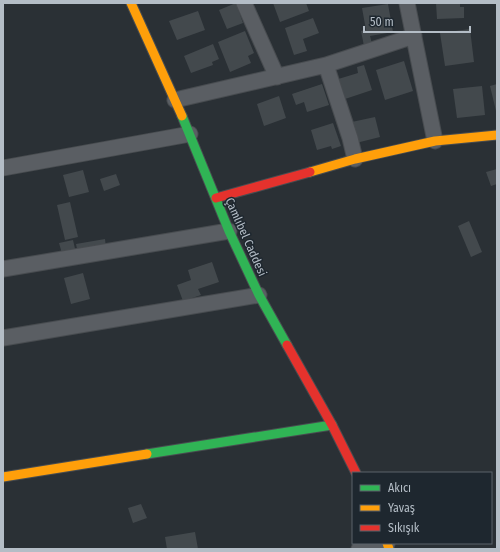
<svg xmlns="http://www.w3.org/2000/svg" width="500" height="552" font-family="'Fira Sans Condensed',sans-serif">
<style>
.building{fill:#43494d}
.lines{fill:none;stroke-linecap:round;stroke-linejoin:round}
.street-casing{stroke:#484c50;stroke-width:17}
.fast-casing{stroke:#484c50;stroke-width:11}
.slow-casing{stroke:#484c50;stroke-width:11}
.jam-casing{stroke:#484c50;stroke-width:11}
.street{stroke:#5a5e63;stroke-width:15}
.fast{stroke:#30b455;stroke-width:9}
.slow{stroke:#ff9f0a;stroke-width:9}
.jam{stroke:#e5322d;stroke-width:9}
.labels{text-anchor:middle;dominant-baseline:central;stroke-width:3;stroke-linejoin:round;paint-order:stroke}
.street-label{font-size:12px;fill:#b4bdc6;stroke:#1e272f}
</style>
<rect width="100%" height="100%" fill="#2a3035"/>
<!-- building -->
<path class="building" d="M236,3L243,23L227,29L219,10Z
M273,3H306L309,11L280,22Z
M436,3H460V7H464V18L437,19Z
M388,4L393,32L370,36L372,44L364,46L361,31L366,30L362,8Z
M198,11L205,30L177,40L169,21Z
M313,18L319,33L303,39L307,51L294,55L285,28Z
M470,29L474,62L445,66L440,33Z
M245,31L254,53L248,56L251,63L230,72L218,42Z
M213,44L219,59L212,62L213,65L191,73L184,56Z
M404,61L413,91L385,100L376,70Z
M364,65L372,90L342,100L335,80L358,73L357,67Z
M322,84L329,105L307,112L304,102L296,105L292,94Z
M497,84V111H496L490,86Z
M482,86L485,115L457,118L453,89Z
M279,96L286,118L264,126L257,104Z
M375,117L380,137L352,144L347,123Z
M333,123L341,146L332,149L331,146L317,150L311,130Z
M83,170L89,192L69,197L63,175Z
M497,170V184L491,186L486,172L497,169Z
M116,174L120,185L104,191L100,179Z
M70,202L78,237L65,240L57,205Z
M469,221L482,252L471,257L458,226Z
M105,239L106,248L78,254L76,244Z
M73,240L76,253L63,257L59,243Z
M212,262L219,282L198,289L201,295L183,301L177,285L191,280L188,270Z
M83,273L90,299L71,304L64,278Z
M141,504L147,518L133,523L128,508Z
M195,532L198,549H167L165,537Z"/>
<g class="lines">
<!-- street casing -->
<g class="street-casing">
<path id="street" d="M244,3L277,77
M407,3L435,141
M326,65L414,36
M175,100L326,65L350,138L355,159
M3,168L190,134
M3,269L229,231
M3,338L259,295
M359,549L387,544"/>
</g>
<!-- fast casing -->
<g class="fast-casing">
<path id="fast" d="M182,116L229,231L259,295L287,345
M147,454L332,425"/>
</g>
<!-- slow casing -->
<g class="slow-casing">
<path id="slow" d="M131,3L182,116
M310,172L355,159L435,141L497,135
M3,477L147,454
M387,543L389,549"/>
</g>
<!-- jam casing -->
<g class="jam-casing">
<path id="jam" d="M216,198L310,172
M287,345L332,425L356,473"/>
</g>
<!-- street -->
<use href="#street" class="street"/>
<!-- fast -->
<use href="#fast" class="fast"/>
<!-- slow -->
<use href="#slow" class="slow"/>
<!-- jam -->
<use href="#jam" class="jam"/>
</g>
<g class="labels">
<!-- street labels -->
<g class="street-label">
<text transform="translate(246 237) rotate(66)">Çamlıbel Caddesi</text>
</g>
</g>
<!-- border -->
<rect width="500" height="552" fill="none" stroke="#b4bdc6" stroke-width="8"/>
<!-- legend -->
<rect x="352" y="472" width="140" height="72" fill="#1e272f" stroke="#5a636b"/>
<rect x="360" y="485" width="20" height="6" fill="#30b455" stroke="#5a636b"/>
<text x="388" y="492" font-size="12" fill="#b4bdc6">Akıcı</text>
<rect x="360" y="505" width="20" height="6" fill="#ff9f0a" stroke="#5a636b"/>
<text x="388" y="512" font-size="12" fill="#b4bdc6">Yavaş</text>
<rect x="360" y="525" width="20" height="6" fill="#e5322d" stroke="#5a636b"/>
<text x="388" y="532" font-size="12" fill="#b4bdc6">Sıkışık</text>
<!-- scale -->
<path d="M364 26v6h106v-6" fill="none" stroke="#b4bdc6" stroke-width="2"/>
<text x="370" y="26" font-size="12" fill="#b4bdc6" stroke="#1e272f" stroke-width="3" paint-order="stroke">50 m</text>
</svg>
